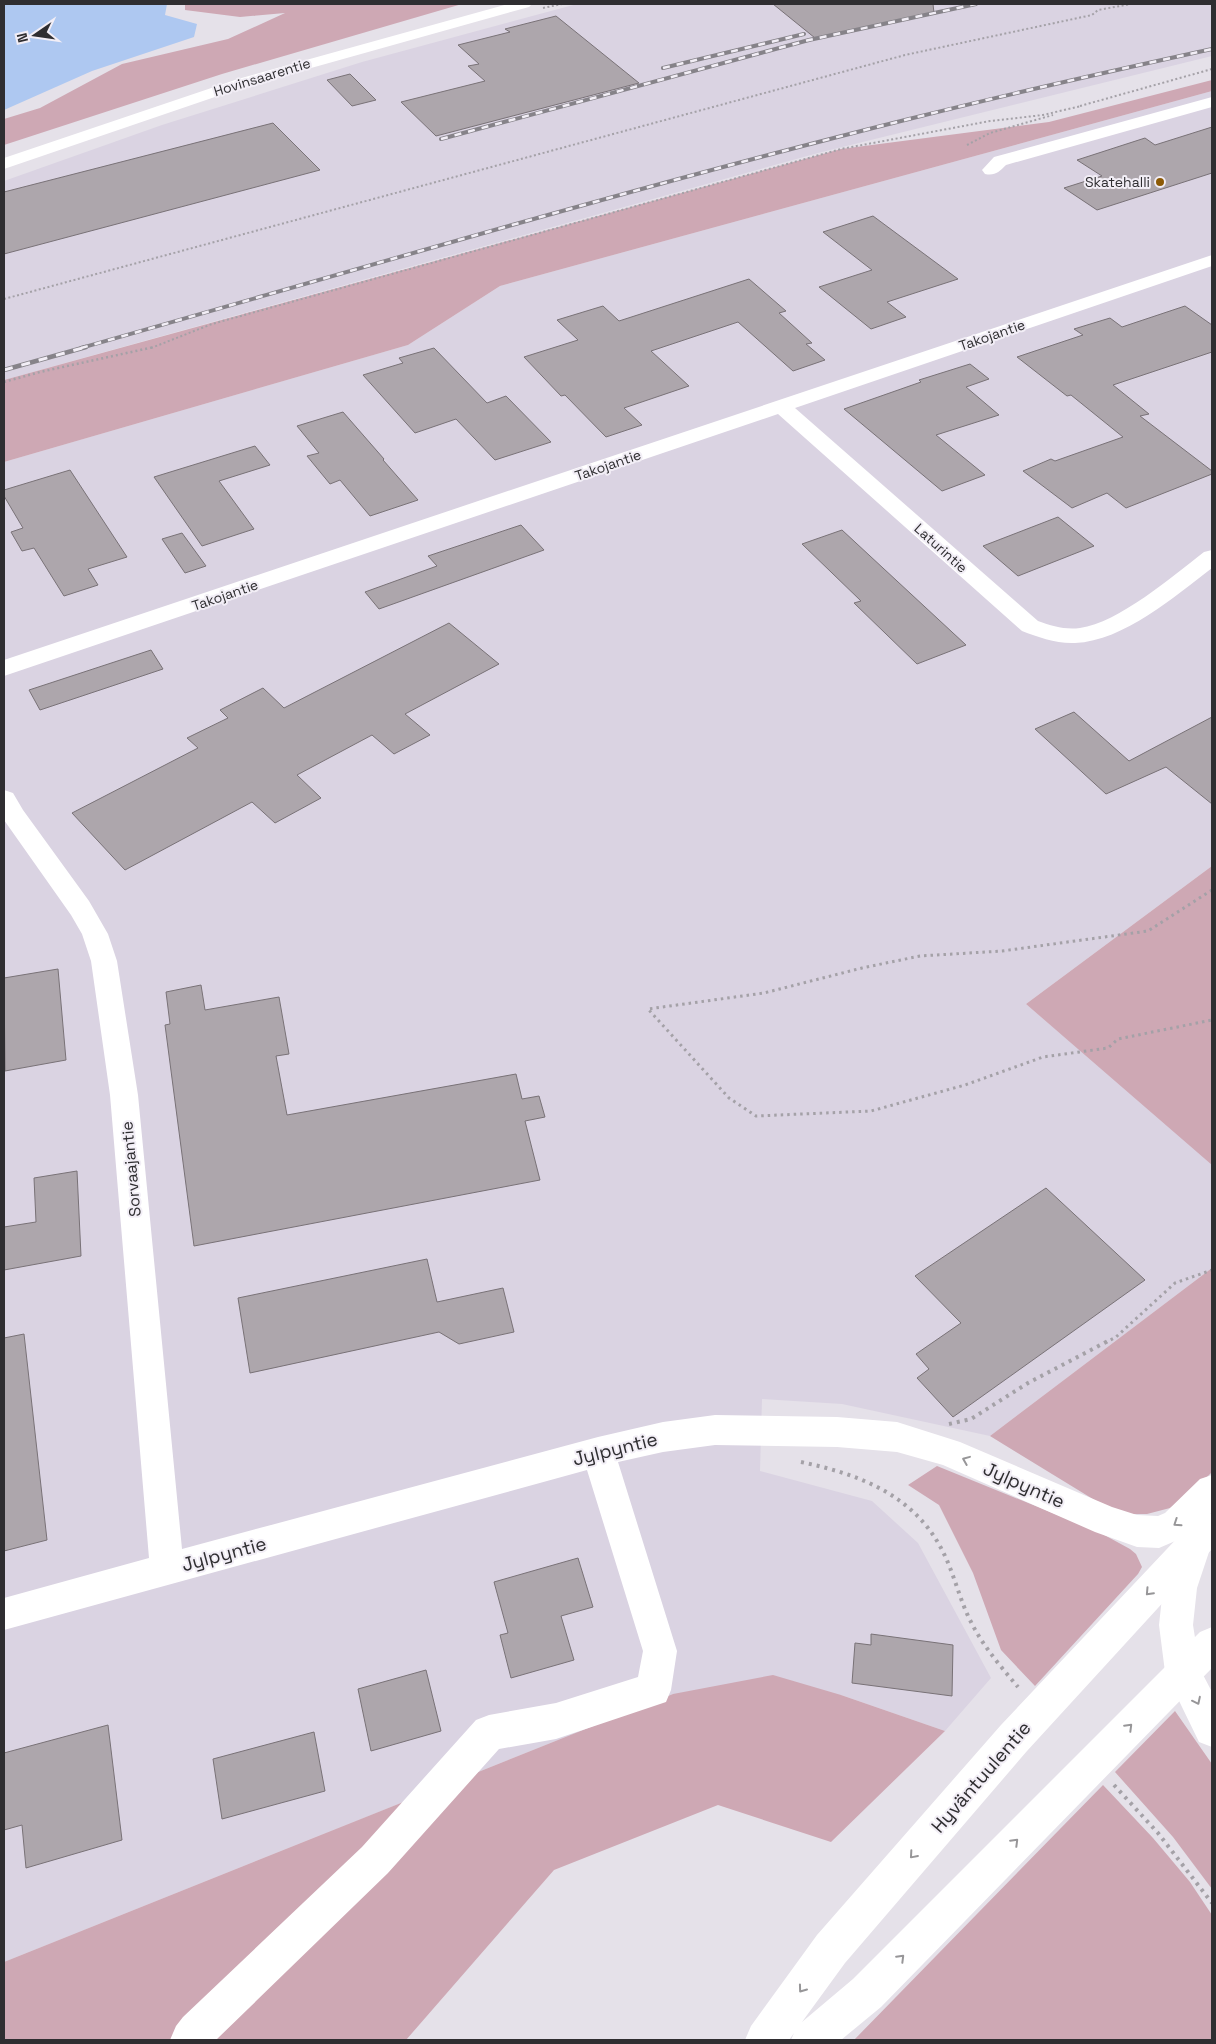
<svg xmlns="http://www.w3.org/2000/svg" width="1216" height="2044" font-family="'Space Grotesk',sans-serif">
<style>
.built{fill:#dad3e2}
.green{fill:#cea8b4}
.water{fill:#aec8f1}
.building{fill:#ada6ac;stroke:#797277}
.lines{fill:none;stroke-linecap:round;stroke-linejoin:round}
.path-far3{stroke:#a4a1a7;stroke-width:2;stroke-dasharray:2 2.5;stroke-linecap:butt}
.path-far2{stroke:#a4a1a7;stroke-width:2.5;stroke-dasharray:2 3;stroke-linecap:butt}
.path-far1{stroke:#a4a1a7;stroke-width:3;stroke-dasharray:2.5 4;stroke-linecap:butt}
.path{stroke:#a4a1a7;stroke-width:4;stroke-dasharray:3 5;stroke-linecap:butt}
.minor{fill:#fff;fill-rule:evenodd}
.highway{fill:#fff;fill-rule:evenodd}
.rail-far1-casing{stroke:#868389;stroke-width:4}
.rail-casing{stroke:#868389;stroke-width:4.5}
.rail-far1{stroke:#f2eef6;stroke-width:2.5;stroke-dasharray:7;stroke-linecap:butt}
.rail{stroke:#f2eef6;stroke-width:3;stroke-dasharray:9;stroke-linecap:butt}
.oneway{stroke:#979698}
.poi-dot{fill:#8c5a06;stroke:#f2eef6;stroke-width:2}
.labels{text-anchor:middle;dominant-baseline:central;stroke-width:4;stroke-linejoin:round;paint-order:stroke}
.far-street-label{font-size:14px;fill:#2f2e31;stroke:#f2eef6}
.far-poi-label{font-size:14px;fill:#2f2e31;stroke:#f2eef6;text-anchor:end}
.street-label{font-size:16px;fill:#2f2e31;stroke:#f2eef6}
.near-street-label{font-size:19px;fill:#2f2e31;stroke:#f2eef6}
</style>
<rect width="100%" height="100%" fill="#e5e1e9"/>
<!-- built -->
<path class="built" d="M577,4H1212V56L818,153L4,380V181L162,125L362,62Z
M1212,91V866L1026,1004L1212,1162V1268L990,1436L842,1404L762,1399L760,1471L872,1501L918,1543L991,1678L945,1731L841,1695L673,1694L4,1962V462L408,345L500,286Z"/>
<!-- green -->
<path class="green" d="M185,4H462L222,74L4,145V119L40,108L122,64L228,39L285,13L240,17L185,10Z
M1212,80V91L500,286L408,345L4,462V380L841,149L1049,122Z
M1212,866V1165L1026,1004Z
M1212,1268V1472L1191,1493L1170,1508L1147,1514H1127L1101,1504L990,1436Z
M937,1466L1097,1531L1130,1549L1136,1554L1142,1567L1138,1574L1035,1686L1001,1650L973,1573L939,1505L908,1485Z
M773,1675L841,1695L945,1731L831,1842L718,1805L554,1870L406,2040H4V1962L673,1694Z
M1175,1711L1212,1764V1889L1173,1837L1115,1772Z
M1103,1785L1153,1838L1190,1882L1212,1915V2040H854Z"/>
<!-- water -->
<path class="water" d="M4,4H167L165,15L197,24L194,37L92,71L4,110Z"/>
<!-- building -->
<path class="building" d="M773,4H933L934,13L815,38Z
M556,16L639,83L436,136L401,102L485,81L468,66L479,64L458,45L510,32L505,29Z
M350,74L376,100L352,106L327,80Z
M273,123L320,170L4,254V192Z
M1212,127V173L1097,210L1064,188L1102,176L1077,160L1145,138L1155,145Z
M873,216L958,279L887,302L906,317L871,329L819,287L872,270L823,232Z
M749,279L786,311L779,313L812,343L806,344L825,360L793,371L738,322L651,351L689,386L624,408L642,425L606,437L565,395L561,396L524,357L578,340L557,320L603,306L619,321Z
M1185,306L1212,325V352L1113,385L1149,414L1140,416L1212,471V474L1126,508L1107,493L1072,508L1023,471L1051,459L1055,461L1123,437L1071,395L1067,396L1017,357L1083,335L1074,329L1110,318L1122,327Z
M434,348L487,403L506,396L551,442L495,460L456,419L415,433L363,375L403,363L399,358Z
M970,364L989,379L966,387L999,415L936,435L985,475L942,491L844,409L921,382L919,380Z
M343,412L384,459L383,460L418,500L370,516L340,480L330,484L307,456L319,453L297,426Z
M255,446L270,465L219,481L254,529L202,546L154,477Z
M70,470L127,557L88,569L98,585L64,596L34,548L22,551L11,532L23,528L4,496V490Z
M1058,517L1094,546L1018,576L983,546Z
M521,525L544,550L379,609L365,592L437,566L428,556Z
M842,530L966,645L917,664L854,603L861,601L802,544Z
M182,533L206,566L185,573L162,539Z
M449,623L499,664L405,714L430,735L394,754L372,735L297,775L321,798L275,823L252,802L125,870L72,813L198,748L187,738L228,718L220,710L263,688L284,708Z
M151,650L163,669L40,710L29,690Z
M1074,712L1129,761L1212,717V804L1166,767L1106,794L1035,729Z
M58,969L66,1060L5,1071L4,978Z
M201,985L205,1010L279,997L289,1054L276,1056L287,1115L516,1074L522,1099L539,1096L545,1117L525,1121L540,1180L194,1246L165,1025L170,1024L166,992Z
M77,1171L81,1256L4,1270V1227L36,1222L34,1178Z
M1046,1188L1145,1280L953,1417L917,1378L929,1369L916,1354L961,1323L915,1276Z
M427,1259L437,1302L503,1288L514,1332L459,1344L439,1332L250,1373L238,1298Z
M24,1334L47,1540L4,1551V1338Z
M578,1558L593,1607L561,1616L574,1660L511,1678L500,1635L508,1633L494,1582Z
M871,1634L953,1645L952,1696L852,1683L855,1643L871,1645Z
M426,1670L441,1731L371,1751L358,1689Z
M108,1725L122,1840L26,1868L22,1825L4,1830V1753Z
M314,1732L325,1791L222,1819L213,1759Z"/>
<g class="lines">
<!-- path-far3 -->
<path class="path-far3" d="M543,8L562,4
M1080,106L1212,69
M967,145L990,133L1053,115
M4,299L905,55L1092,15L1098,10L1131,4
M151,348L212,324L841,149L990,121L1043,115L1081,106"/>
<!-- path-far2 -->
<path class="path-far2" d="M4,382L40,372L154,347"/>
<!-- path-far1 -->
<path class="path-far1" d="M1212,890L1148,931L1002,951L920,956L862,968L764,993L648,1009L729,1098L756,1116L871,1111L965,1085L1043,1057L1108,1048L1118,1039L1212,1020
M1105,1343L1116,1337L1175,1283L1212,1270"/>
<!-- path -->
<path class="path" d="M949,1424L971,1419L1028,1383L1108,1341
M801,1462C858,1474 912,1494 941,1548C954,1572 959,1599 971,1622C983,1646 1001,1667 1018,1687
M1114,1785L1158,1833L1212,1903"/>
<!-- minor -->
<path class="minor" d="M508,4H532L529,7L250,85L4,169V158L238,79Z
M1212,97V107L1006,165C999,172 995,176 985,174L982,170L994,157Z
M1212,255V266L795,408L1038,621C1052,626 1065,630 1080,628C1118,623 1173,576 1204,552L1212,550V568C1175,596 1124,641 1075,643C1057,644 1038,637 1022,631L778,414L4,676V660Z
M4,790L13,793L23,810L89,901L108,934L117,961L138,1095L182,1549L598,1437L663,1422L715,1415L837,1417L897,1422L960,1442L1112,1507L1137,1515L1158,1516L1165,1513L1200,1479L1212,1475V1512L1193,1530L1206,1535L1211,1546L1197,1588L1193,1625L1200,1669L1212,1692V1747L1199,1742L1165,1672L1159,1625L1163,1588L1180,1539L1159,1548L1137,1547L1095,1532L943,1465L897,1452L837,1447L715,1445L663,1452L618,1462L677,1651L671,1690L666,1702L556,1739L499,1749L388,1873L216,2040H170L176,2026L183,2017L362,1847L476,1720L489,1715L556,1703L638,1677L643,1651L587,1470L4,1630V1598L149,1558L110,1095L91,961L82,934L71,915L4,820Z"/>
<!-- highway -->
<path class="highway" d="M1212,1513V1549L1027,1751L845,1963L802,2022L853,1979L1200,1632L1212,1627V1668L881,2007L841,2040H791L794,2033L789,2040H745L751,2026L817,1935L1001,1725L1182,1533L1200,1517Z"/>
<!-- rail-far1 casing -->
<g class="rail-far1-casing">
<path id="rail-far1" d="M663,68L804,34
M441,139L809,40L976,4
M81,348C356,270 631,188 909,119C1009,94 1111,71 1212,49"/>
</g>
<!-- rail casing -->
<g class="rail-casing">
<path id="rail" d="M4,370L86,347"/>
</g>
<!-- rail-far1 -->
<use href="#rail-far1" class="rail-far1"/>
<!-- rail -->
<use href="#rail" class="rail"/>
</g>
<!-- one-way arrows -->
<defs><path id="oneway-chevron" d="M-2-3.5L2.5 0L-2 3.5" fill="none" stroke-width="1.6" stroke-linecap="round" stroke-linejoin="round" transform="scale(1.25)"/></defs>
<g class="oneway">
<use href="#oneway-chevron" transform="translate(966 1460) rotate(-158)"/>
<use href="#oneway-chevron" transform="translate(1177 1523) rotate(146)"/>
<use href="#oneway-chevron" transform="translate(1149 1592) rotate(133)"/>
<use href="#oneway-chevron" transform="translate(1197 1701) rotate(64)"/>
<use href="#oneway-chevron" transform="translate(1129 1727) rotate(-45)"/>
<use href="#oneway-chevron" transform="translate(1015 1842) rotate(-45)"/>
<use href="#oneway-chevron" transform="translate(913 1855) rotate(131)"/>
<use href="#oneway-chevron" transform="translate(901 1958) rotate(-45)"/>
<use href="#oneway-chevron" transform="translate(802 1989) rotate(126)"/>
</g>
<!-- markers -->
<circle class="poi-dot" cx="1160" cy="182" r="5"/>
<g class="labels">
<!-- far-street labels -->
<g class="far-street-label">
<text transform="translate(262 77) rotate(-17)">Hovinsaarentie</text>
<text transform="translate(992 335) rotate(-19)">Takojantie</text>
<text transform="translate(608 465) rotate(-19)">Takojantie</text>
<text transform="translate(941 548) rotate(42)">Laturintie</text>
<text transform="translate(225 595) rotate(-19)">Takojantie</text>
</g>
<!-- far-poi labels -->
<g class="far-poi-label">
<text x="1150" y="182">Skatehalli</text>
</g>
<!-- street labels -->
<g class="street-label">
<text transform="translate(131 1169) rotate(-95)">Sorvaajantie</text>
</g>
<!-- near-street labels -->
<g class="near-street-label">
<text transform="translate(615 1449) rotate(-14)">Jylpyntie</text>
<text transform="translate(1024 1485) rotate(24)">Jylpyntie</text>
<text transform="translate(224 1554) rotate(-15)">Jylpyntie</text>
<text transform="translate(981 1777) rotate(-49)">Hyväntuulentie</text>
</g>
</g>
<!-- border -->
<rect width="1216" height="2044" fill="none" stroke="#2f2e31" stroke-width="10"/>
<!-- north arrow -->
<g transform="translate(35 35) rotate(257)" stroke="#f2eef6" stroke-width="4" paint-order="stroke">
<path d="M0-4L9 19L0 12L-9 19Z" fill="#2f2e31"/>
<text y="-8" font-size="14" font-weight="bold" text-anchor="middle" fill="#2f2e31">N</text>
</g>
</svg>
